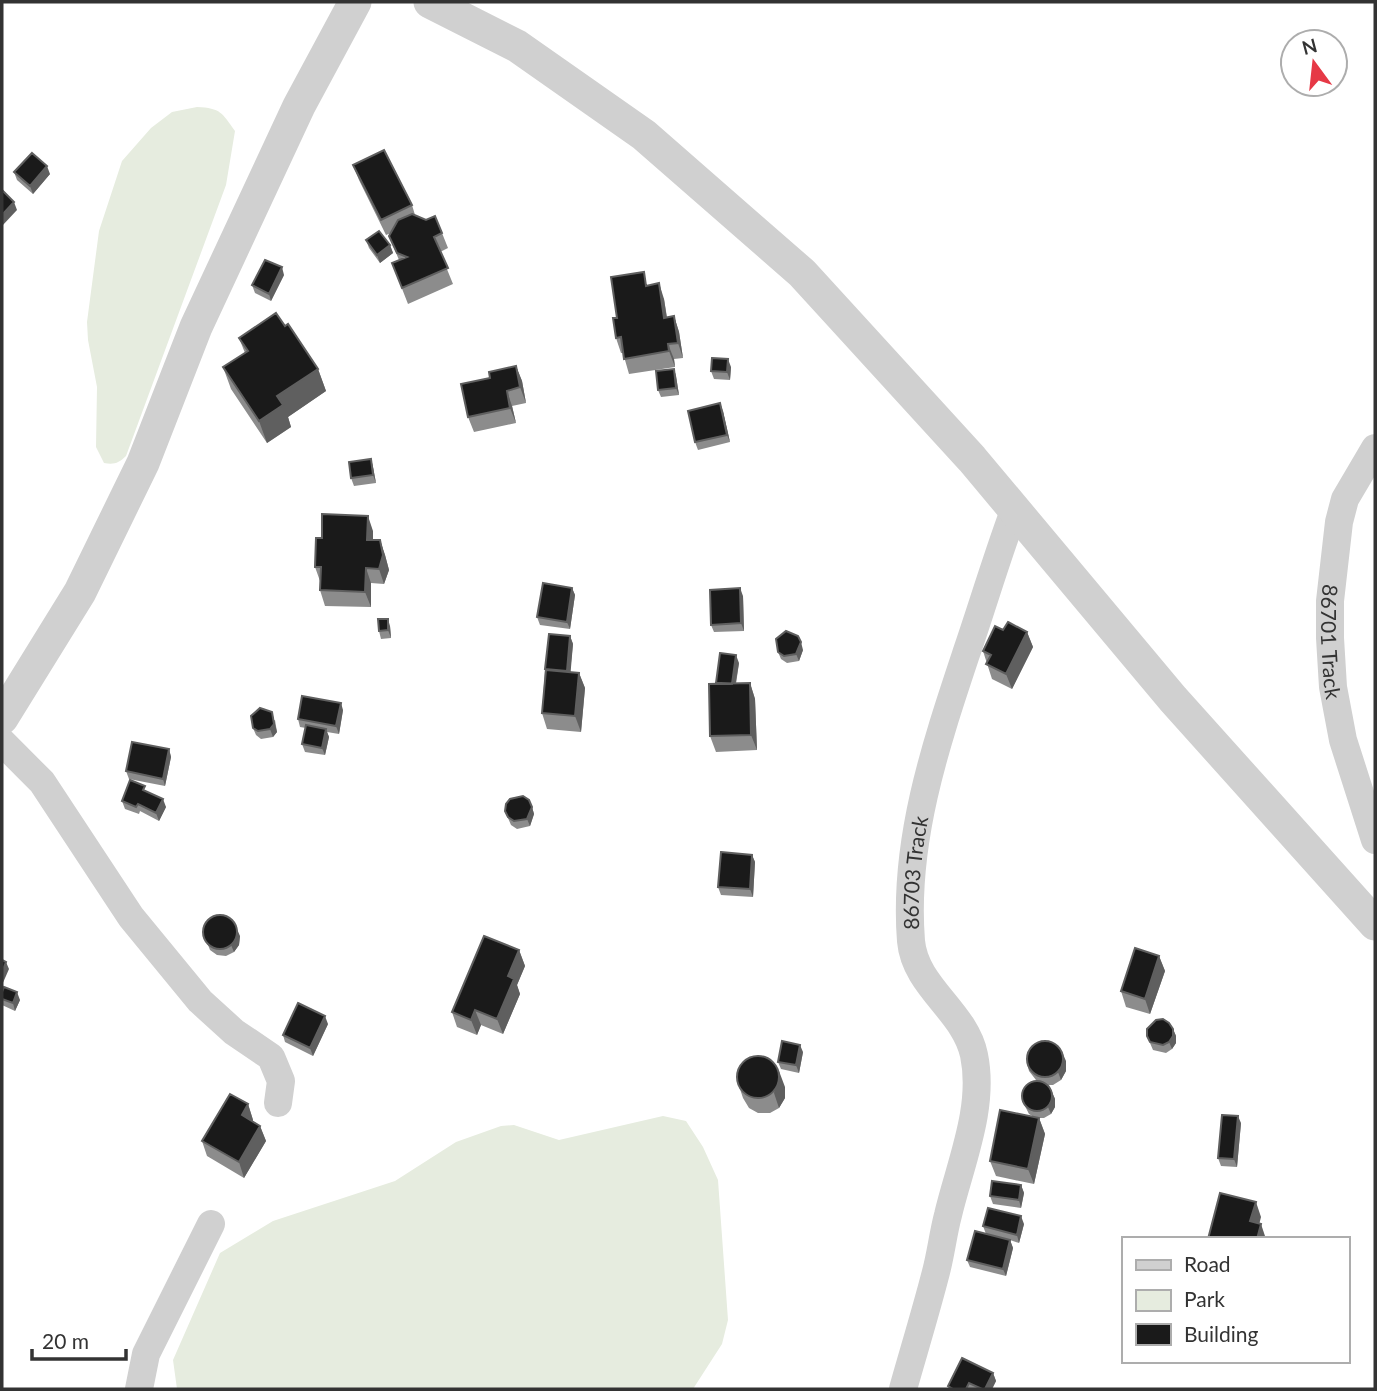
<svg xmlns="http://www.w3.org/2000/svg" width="1377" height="1391" font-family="Lato,sans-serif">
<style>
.green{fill:#e6ecdf}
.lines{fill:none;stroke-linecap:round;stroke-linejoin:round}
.minor{stroke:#d0d0d0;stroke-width:28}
.tertiary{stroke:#d0d0d0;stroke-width:33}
.wall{fill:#8c8c8c}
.shaded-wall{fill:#5f5f5f}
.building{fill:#1a1a1a;stroke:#5f5f5f;stroke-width:2}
.labels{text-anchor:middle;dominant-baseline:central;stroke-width:7;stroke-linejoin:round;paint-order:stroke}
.street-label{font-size:21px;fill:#333;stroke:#fff}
</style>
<rect width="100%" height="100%" fill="#fff"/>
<!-- green -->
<path class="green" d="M197,107C221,108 222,113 235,131L226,185L126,456C119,463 114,465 104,463L96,447L97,387L88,340L87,322L99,231L122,161L151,128L172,112Z
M663,1116L686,1121L703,1147L718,1180L728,1320L722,1344L693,1389H177L173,1360L220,1253L273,1221L395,1181L456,1142L501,1126L514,1125L559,1140Z"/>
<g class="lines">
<!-- minor -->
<g class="minor">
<path id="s1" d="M1375,448L1345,499L1339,522L1330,601V638L1333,687L1343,740L1375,840"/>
<path d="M2,742L42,782L131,917L200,1001L234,1032L271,1057L281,1081L278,1103"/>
<path d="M139,1389L146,1354L211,1224"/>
<path id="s2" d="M903,1389C914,1350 926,1311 936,1272C941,1253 943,1234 948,1215C960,1164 985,1108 974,1055C965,1011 915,987 911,941C903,841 936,744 967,651C983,604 997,557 1014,511"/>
</g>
<!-- tertiary -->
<path class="tertiary" d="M430,2L517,46L644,135L802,273L972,459L1173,699L1375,924
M2,718L80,592L143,463L196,327L299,106L355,2"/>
</g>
<!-- wall -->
<path class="wall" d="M353,165L412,205L415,215L442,233L448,248L440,252L453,284L408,304L392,263L399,260L389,236L391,233L386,235L359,180Z
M14,172L50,174L33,194L17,180Z
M366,240L390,245L393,253L380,263L369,248Z
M284,275L271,301L255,293L252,285Z
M649,285L664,299L667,317L674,316L679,332L683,358L674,359L675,367L629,374L623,353H621L616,338L617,318Z
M285,326L318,369L326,391L288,417L291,427L267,443L231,389L223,367L245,353L239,338Z
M516,366L522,381L526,403L512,406L516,423L474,432L468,417L490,378Z
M731,367L730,380L714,379L711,371Z
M674,369L676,376L679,395L661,397L658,390Z
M723,411L730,442L698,450L695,442Z
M371,459L373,467L376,483L354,486L351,478Z
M373,531V540H380L385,555L389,570L384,584L371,583V607L325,606L320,590V581L315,567L322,538Z
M572,588L575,595L570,629L540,625L537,617Z
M743,596L744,631L714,632L711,625Z
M390,626L391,638L381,639L379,631Z
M1003,630L1027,632L1033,647L1012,689L992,679L983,651Z
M570,636L573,644L570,672L579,673L585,688L581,732L547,729L542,713L545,669Z
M803,650L799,661L787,663L781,659L778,652Z
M739,663L736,684L750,683L755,699L757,750L716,752L710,736L716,684Z
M343,710L339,734L327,732L329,737L325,755L305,752L302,744L306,728L300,727L298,719Z
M275,720L277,732L273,737L261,739L256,735L253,728Z
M169,749L171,757L165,786L129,779L126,771Z
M147,791L166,807L159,821L140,811L139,814L125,809L122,801Z
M532,807L534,814L530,826L517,829L511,825L505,811Z
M752,855L755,862L753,897L721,895L718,887Z
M204,935L240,936L239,945L234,952L226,956L217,955L210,950Z
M519,950L525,966L517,985L520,994L503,1034L481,1025L477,1035L457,1027L452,1012Z
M1159,956L1165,971L1150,1014L1126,1007L1121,991Z
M2,992L20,1000L15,1011L2,1005Z
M328,1024L313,1056L285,1042L283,1035Z
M1173,1029L1176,1036V1043L1172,1049L1166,1053L1153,1050L1147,1036Z
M803,1052L799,1073L781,1069L778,1062Z
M1066,1061V1071L1061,1080L1053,1085H1049L1055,1099V1107L1051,1114L1044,1118H1039L1045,1134L1034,1184L996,1176L990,1161L1034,1117L1029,1114L1022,1100L1036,1080L1029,1071L1027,1063Z
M738,1083L785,1087V1098L779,1108L770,1113H758L749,1108L743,1098Z
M248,1104L253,1120V1121L260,1126L266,1141L244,1178L207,1156L202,1141Z
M1241,1123L1237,1167L1221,1166L1218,1158Z
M1021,1185L1024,1193L1021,1208L993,1204L990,1196Z
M1024,1224L1019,1243L1010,1240L1013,1248L1006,1276L970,1267L967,1260L986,1234L983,1226Z
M1192,1361H1210L1205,1364H1196Z
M993,1373L996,1381L992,1389H949L948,1386Z"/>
<!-- shaded-wall -->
<path class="shaded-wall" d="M47,166L50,174L33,194L30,186Z
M14,202L17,210L2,226V215Z
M390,245L393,253L380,263L377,255Z
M282,267L284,275L271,301L269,294Z
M659,283L664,299L669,333L664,318Z
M674,316L679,332L683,358L678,343Z
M668,344L674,359L675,367L669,351Z
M728,359L731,367L730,380L727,372Z
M516,366L522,381L526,403L520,387Z
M318,369L326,391L288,417L291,427L267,443L259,421L277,396Z
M674,369L676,376L679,395L676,388Z
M507,391L512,406L516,423L510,408Z
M720,403L723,411L730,442L727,435Z
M371,459L373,467L376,483L373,475Z
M368,516L373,531V555L367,540Z
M380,540L385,555L389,570L384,584L379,569Z
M366,568L371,583V607L365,592Z
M572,588L575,595L570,629L567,622Z
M740,588L743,596L744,631L741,623Z
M388,619L390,626L391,638L388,630Z
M1027,632L1033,647L1012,689L1006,674Z
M570,636L573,644L570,679L567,671Z
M801,642L803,650L799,661L796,654Z
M736,655L739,663L734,693L731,686Z
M579,673L585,688L581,732L575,716Z
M750,683L755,699L757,750L751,735Z
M341,703L343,710L339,734L336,726Z
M272,712L277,732L273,737L270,729Z
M326,729L329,737L325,755L322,748Z
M169,749L171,757L165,786L163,779Z
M163,799L166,807L159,821L156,813Z
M532,807L534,814L530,826L527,819Z
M752,855L755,862L753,897L750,889Z
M237,929L240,936L239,945L234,952L231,945Z
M519,950L525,966L517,985L520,994L503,1034L497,1019L508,976Z
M1159,956L1165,971L1150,1014L1145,999Z
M6,962L9,969L2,985V972Z
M17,992L20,1000L15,1011L13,1003Z
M475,1010L481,1025L477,1035L471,1020Z
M325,1016L328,1024L313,1056L310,1048Z
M1173,1029L1176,1036V1043L1172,1049L1169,1042Z
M800,1045L803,1052L799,1073L796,1065Z
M1063,1054L1066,1061V1071L1061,1080L1058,1072Z
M779,1071L785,1087V1098L779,1108L774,1093Z
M1052,1092L1055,1099V1107L1051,1114L1048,1107Z
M248,1104L253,1120L248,1130L242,1115Z
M1238,1116L1241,1123L1237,1167L1234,1159Z
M1039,1118L1045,1134L1034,1184L1028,1169Z
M260,1126L266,1141L244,1178L239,1162Z
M1021,1185L1024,1193L1021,1208L1019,1200Z
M1256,1202L1261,1217L1256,1237L1250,1221Z
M1021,1216L1024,1224L1019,1243L1017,1235Z
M1261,1224L1266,1239H1257Z
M1010,1240L1013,1248L1006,1276L1003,1269Z
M993,1373L996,1381L992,1389H985Z"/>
<!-- building -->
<path class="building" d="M384,150L412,205L381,220L353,165Z
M32,153L47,166L30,186L14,172Z
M2,190L14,202L2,215Z
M412,214L426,220L435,216L442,233L434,237L448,268L402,288L392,263L407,257L397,253L389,236L398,220Z
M379,231L390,245L377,255L366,240Z
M265,260L282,267L269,294L252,285Z
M644,272L646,286L659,283L664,318L674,316L678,343L668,344L669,351L624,359L621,337L616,338L613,318H617L611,277Z
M276,313L285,326L288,324L318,369L277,396L283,405L259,421L223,367L248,351L239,338Z
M712,358L728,359L727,372L711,371Z
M516,366L520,387L507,391L510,408L468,417L461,384L490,378L489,372Z
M674,369L676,388L658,390L656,371Z
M720,403L727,435L695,442L688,411Z
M371,459L373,475L351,478L349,462Z
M322,514L368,516L367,540H380L383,555L379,569L366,568L365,592L320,590L321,567H315L316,538H322Z
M543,583L572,588L567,622L537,617Z
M740,588L741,623L711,625L710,590Z
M378,619H388V630L379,631Z
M1008,622L1027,632L1006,674L986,664L991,655L983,651L995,626L1003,630Z
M786,631L798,636L801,642L796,654L784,656L778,652L776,639Z
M549,634L570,636L567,671L545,669Z
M720,653L736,655L732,684L716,683Z
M546,670L579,673L575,716L542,713Z
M750,683L751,735L710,736L709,684Z
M302,696L341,703L336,726L298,719Z
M260,708L272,712L274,724L270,729L258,731L253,728L251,716Z
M306,725L326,729L322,748L302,744Z
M132,742L169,749L163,779L126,771Z
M130,780L145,786L143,790L163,799L156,813L138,804L136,807L122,801Z
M523,796L529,800L532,807L527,819L514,821L508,817L505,811L506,804L510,799Z
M721,852L752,855L750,889L718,887Z
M203 932a17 17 0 1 1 34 0a17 17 0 1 1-34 0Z
M484,936L519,950L508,976L514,979L497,1019L475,1010L471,1020L452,1012Z
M1135,948L1159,956L1145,999L1121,991Z
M2,960L6,962L2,972Z
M4,987L17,992L13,1003L2,999V992Z
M298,1003L325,1016L310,1048L283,1035Z
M1163,1019L1169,1023L1173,1029V1036L1169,1042L1163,1045L1150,1042L1147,1036V1029L1156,1020Z
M1027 1059a18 18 0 1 1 36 0a18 18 0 1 1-36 0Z
M782,1041L800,1045L796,1065L778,1062Z
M737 1077a21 21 0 1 1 42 0a21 21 0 1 1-42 0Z
M1022 1096a15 15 0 1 1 30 0a15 15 0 1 1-30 0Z
M230,1094L248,1104L242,1115L260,1126L239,1162L202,1141Z
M1000,1110L1039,1118L1028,1169L990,1161Z
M1222,1115L1238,1116L1234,1159L1218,1158Z
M992,1181L1021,1185L1019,1200L990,1196Z
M1220,1193L1256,1202L1250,1221L1261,1224L1257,1239H1208Z
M988,1208L1021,1216L1017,1235L983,1226Z
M975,1231L1010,1240L1003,1269L967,1260Z
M962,1358L993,1373L985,1389H982L969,1383L966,1389H953L948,1386Z"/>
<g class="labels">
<!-- street labels -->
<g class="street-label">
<text stroke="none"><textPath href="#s1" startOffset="203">86701 Track</textPath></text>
<text stroke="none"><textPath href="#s2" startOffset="544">86703 Track</textPath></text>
</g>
</g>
<!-- border -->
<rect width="1377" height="1391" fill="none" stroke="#333333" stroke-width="7"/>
<!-- legend -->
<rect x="1122" y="1237" width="228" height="126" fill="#ffffff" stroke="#adadad" stroke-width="2"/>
<rect x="1136" y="1260" width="35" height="10" fill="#d0d0d0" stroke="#adadad" stroke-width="2"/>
<text x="1184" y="1272" font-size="21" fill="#333333">Road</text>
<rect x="1136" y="1290" width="35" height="21" fill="#e6ecdf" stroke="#adadad" stroke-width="2"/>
<text x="1184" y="1307" font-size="21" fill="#333333">Park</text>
<rect x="1136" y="1324" width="35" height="21" fill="#1a1a1a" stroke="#adadad" stroke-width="2"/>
<text x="1184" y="1342" font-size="21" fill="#333333">Building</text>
<!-- north arrow -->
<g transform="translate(1314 63) rotate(345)"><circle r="33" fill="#ffffff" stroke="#adadad" stroke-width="2"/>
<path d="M0-5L12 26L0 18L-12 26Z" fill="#e63946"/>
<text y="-10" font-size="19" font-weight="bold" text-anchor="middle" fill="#333333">N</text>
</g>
<!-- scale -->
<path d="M32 1349v10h94v-10" fill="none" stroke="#333333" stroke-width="3.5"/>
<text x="42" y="1349" font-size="21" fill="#333333" stroke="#ffffff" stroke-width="5" paint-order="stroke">20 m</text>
</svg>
